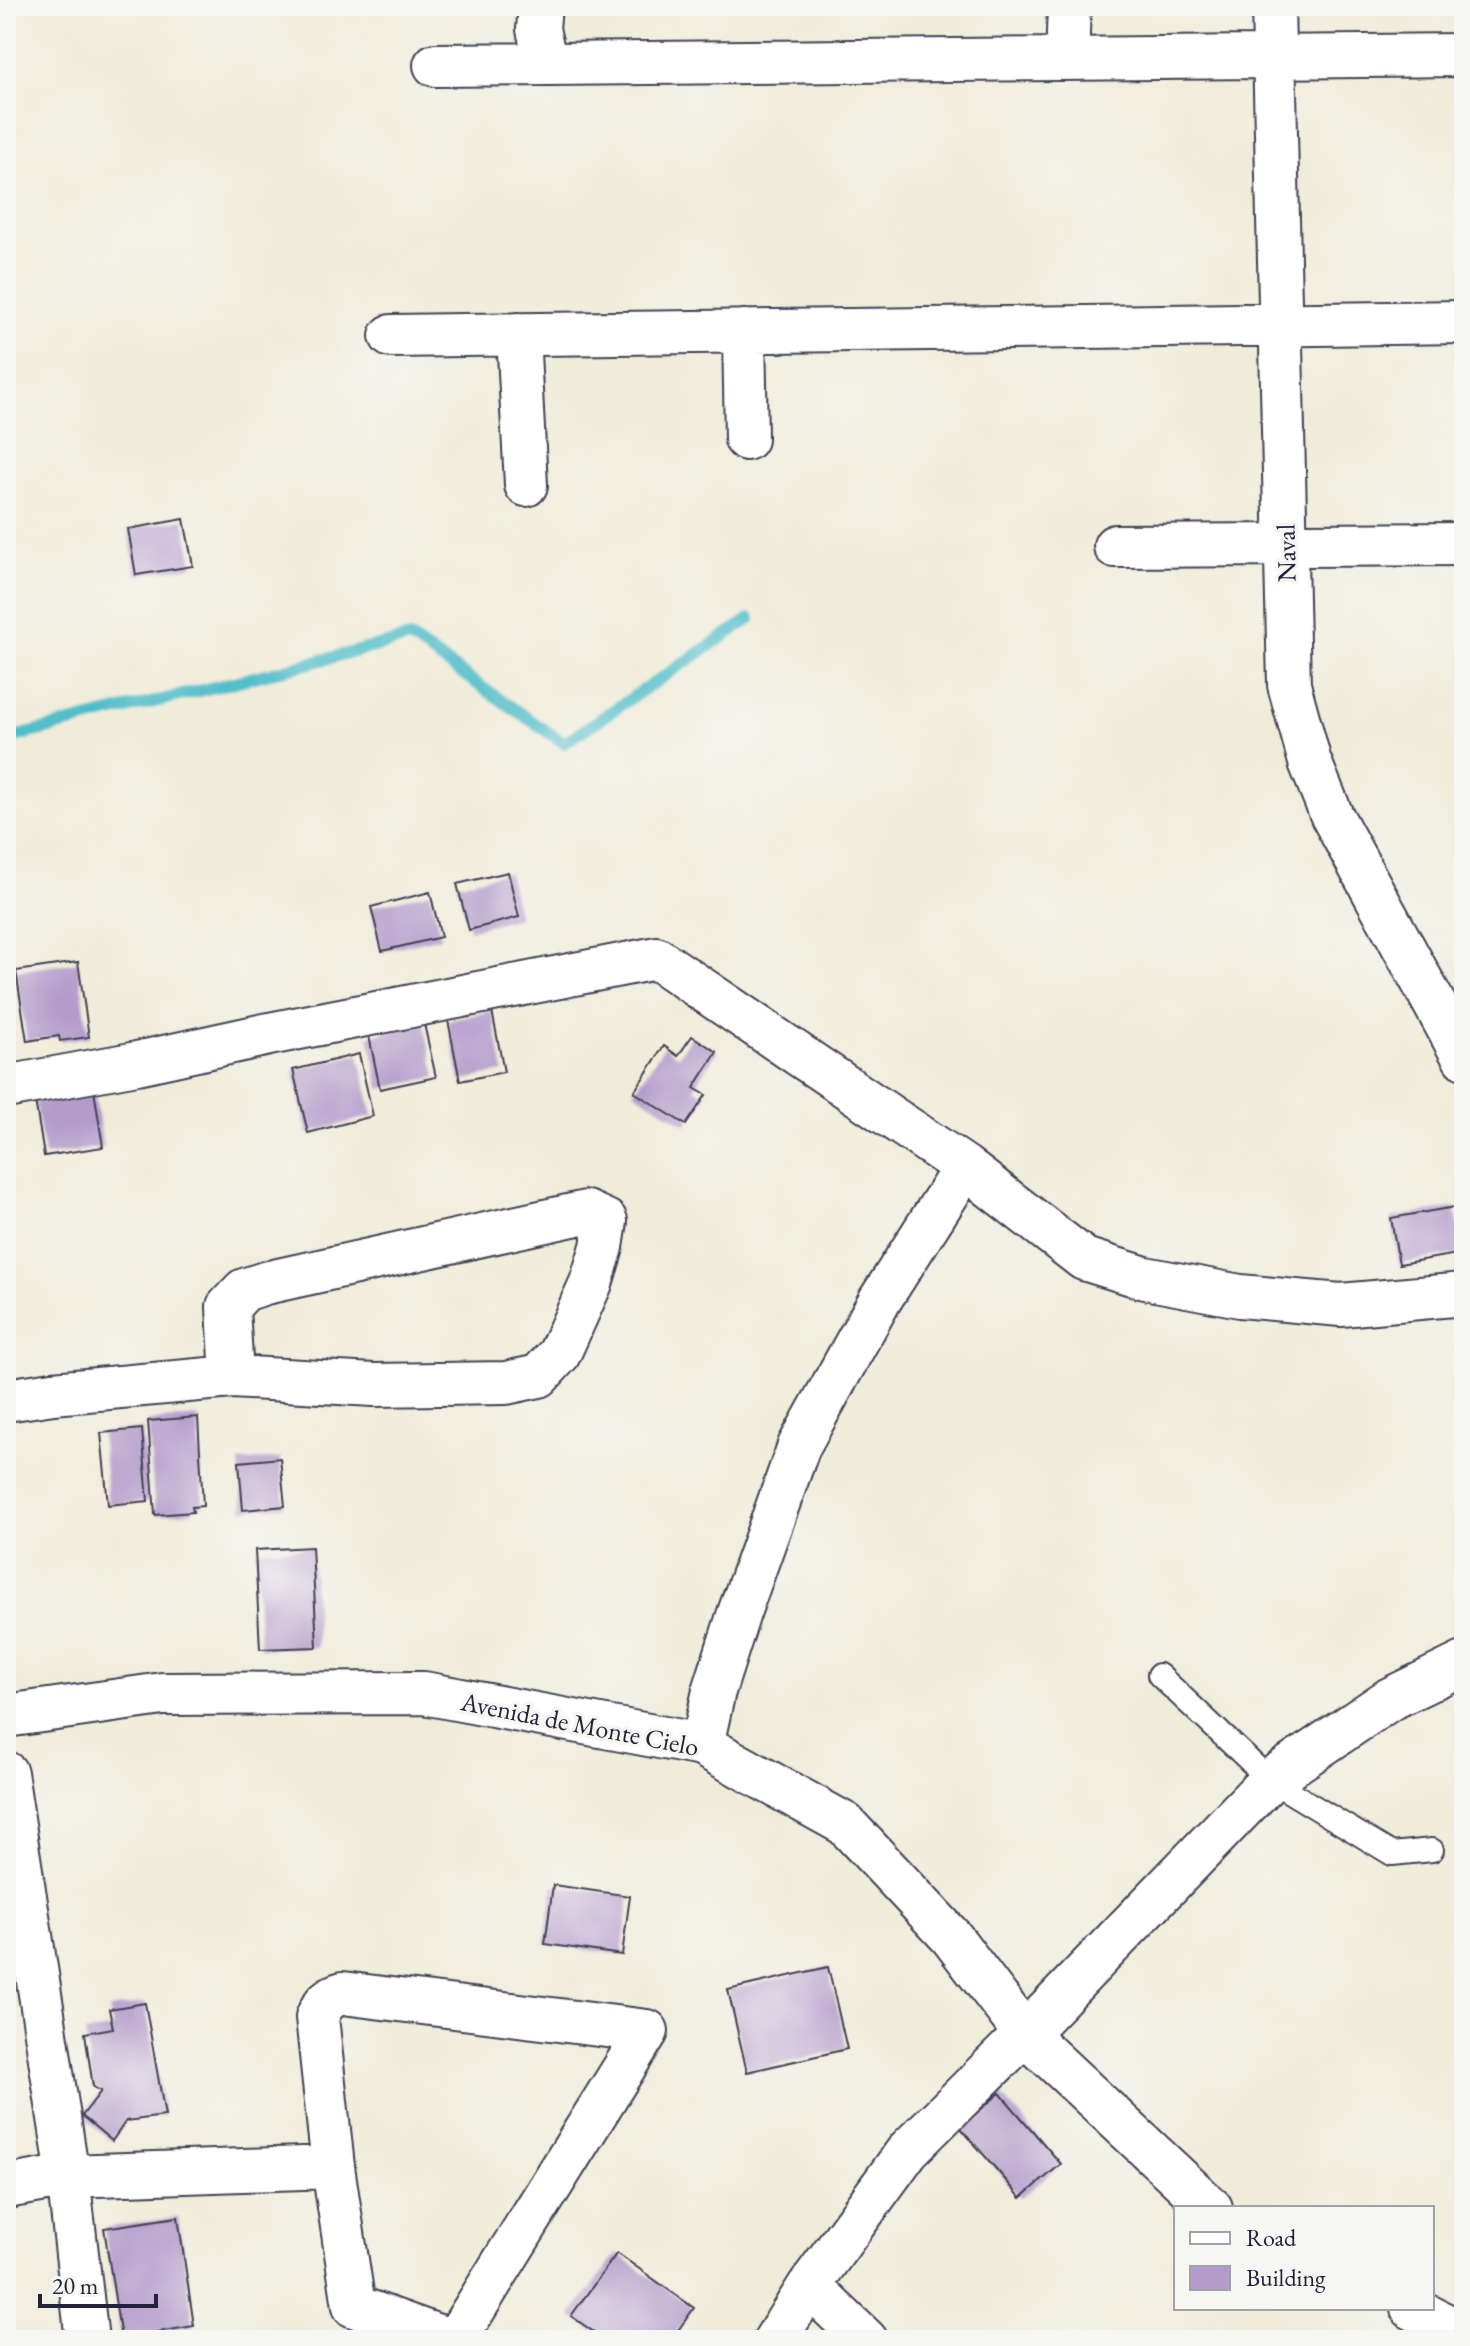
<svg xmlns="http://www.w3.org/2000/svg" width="1470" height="2346" font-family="'EB Garamond',serif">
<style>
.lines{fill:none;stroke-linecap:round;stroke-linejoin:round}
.stream{stroke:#50bdc9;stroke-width:12}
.building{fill:#b49bcb}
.lane-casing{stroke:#414053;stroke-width:26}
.street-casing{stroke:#414053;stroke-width:46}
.lane{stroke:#fff;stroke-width:22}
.street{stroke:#fff;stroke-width:42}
.labels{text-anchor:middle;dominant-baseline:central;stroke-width:7;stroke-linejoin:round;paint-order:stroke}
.street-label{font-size:26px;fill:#22223b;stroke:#f6f6f2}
</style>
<rect width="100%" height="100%" fill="#f6f6f2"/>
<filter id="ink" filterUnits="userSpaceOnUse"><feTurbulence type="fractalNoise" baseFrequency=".0125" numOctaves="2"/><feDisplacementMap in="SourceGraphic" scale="16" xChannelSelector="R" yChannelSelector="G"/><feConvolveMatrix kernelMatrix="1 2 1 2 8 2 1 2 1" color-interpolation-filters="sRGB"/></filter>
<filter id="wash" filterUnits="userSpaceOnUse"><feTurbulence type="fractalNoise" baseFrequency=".006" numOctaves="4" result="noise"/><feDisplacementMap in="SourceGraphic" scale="32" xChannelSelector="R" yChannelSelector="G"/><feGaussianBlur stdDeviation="1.8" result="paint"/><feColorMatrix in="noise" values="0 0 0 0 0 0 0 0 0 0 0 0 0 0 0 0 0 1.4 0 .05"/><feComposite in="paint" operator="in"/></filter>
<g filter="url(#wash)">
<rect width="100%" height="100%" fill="#f0ecd9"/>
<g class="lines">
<!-- stream -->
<path class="stream" d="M6,739L410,638L564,743L750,619"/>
</g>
<g id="blocks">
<!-- building -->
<path class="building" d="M184,519L193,566L136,575L128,529Z
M508,872L519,917L469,930L457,884Z
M430,892L441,937L382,951L371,907Z
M78,962L89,1037L60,1041L59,1036L27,1041L16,971Z
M492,1011L504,1072L460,1081L448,1020Z
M424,1024L436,1077L380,1089L369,1036Z
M692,1036L717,1052L694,1088L706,1095L686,1125L634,1092L664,1046L678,1056Z
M359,1054L373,1116L308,1133L293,1070Z
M94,1090L103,1147L44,1156L35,1100Z
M1455,1207L1463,1253L1399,1264L1391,1218Z
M198,1417L203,1506L192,1507L193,1512L155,1515L148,1421Z
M142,1429L148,1501L108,1505L101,1433Z
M280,1458L285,1506L243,1510L239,1462Z
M312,1547L317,1647L260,1649L255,1550Z
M553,1885L630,1896L622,1955L545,1944Z
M828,1967L847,2049L747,2072L728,1990Z
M145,2003L165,2116L126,2121L112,2141L82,2116L101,2091L93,2087L85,2033L113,2028L109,2009Z
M1000,2093L1061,2164L1021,2198L960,2127Z
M178,2217L194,2326L121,2338L104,2228Z
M617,2253L694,2308L671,2340H605L571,2316Z"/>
</g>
</g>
<g filter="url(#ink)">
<use href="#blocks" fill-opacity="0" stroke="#414053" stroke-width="2"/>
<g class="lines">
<!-- lane casing -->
<g class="lane-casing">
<path id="lane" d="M1159,1675L1270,1780L1392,1854L1432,1850"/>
</g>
<!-- street casing -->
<g class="street-casing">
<path id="street" d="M540,6L538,29L546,64
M1273,6L1289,685L1310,762L1332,816L1464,1058
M1067,59L1069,6
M435,65L1464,55
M744,331L746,439
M518,334L526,485
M391,336L1464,322
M1115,546L1464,544
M6,1087L137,1063L269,1034L656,958L965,1167L1084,1259L1145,1278L1240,1296L1341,1305L1464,1294
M586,1212L606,1221L602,1247L591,1283L559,1354L539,1376L506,1383L374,1385L232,1377L228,1307L244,1290L265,1283Z
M6,1400L53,1393L232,1377
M6,1716L163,1694L424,1693L702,1745L845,1824L952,1938L1025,2034L1211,2208
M702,1745L714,1691L739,1613L799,1446L880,1300L965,1167
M6,1773L68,2176L87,2340
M6,2187L68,2176L333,2167
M809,2286L866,2340
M1412,2308L1456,2330L1464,2336
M449,2340L354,2306L333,2167L317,2017C323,2003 328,1997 343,1993L647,2031L455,2340
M775,2340L809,2286L908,2150L1025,2034L1270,1780L1390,1699L1464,1663"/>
</g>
<!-- lane -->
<use href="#lane" class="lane"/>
<!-- street -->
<use href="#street" class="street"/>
</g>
</g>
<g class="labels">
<!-- street labels -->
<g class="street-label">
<text transform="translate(1286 553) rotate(-91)">Naval</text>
<text transform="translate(580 1724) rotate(11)">Avenida de Monte Cielo</text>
</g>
</g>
<!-- margin -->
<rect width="1470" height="2346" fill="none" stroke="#f6f6f2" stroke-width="32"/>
<!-- legend -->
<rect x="1174" y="2206" width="260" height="104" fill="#f6f6f2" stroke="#a1a1a9" stroke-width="2"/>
<rect x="1190" y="2232" width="40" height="12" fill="#ffffff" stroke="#a1a1a9" stroke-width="2"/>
<text x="1246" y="2246" font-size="24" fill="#22223b">Road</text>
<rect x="1190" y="2266" width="40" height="24" fill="#b49bcb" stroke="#a1a1a9" stroke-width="2"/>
<text x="1246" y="2286" font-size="24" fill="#22223b">Building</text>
<!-- scale -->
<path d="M40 2294v12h116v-12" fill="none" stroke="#22223b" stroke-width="4"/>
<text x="52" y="2294" font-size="24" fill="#22223b" stroke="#f6f6f2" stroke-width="6" paint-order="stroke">20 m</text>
</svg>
